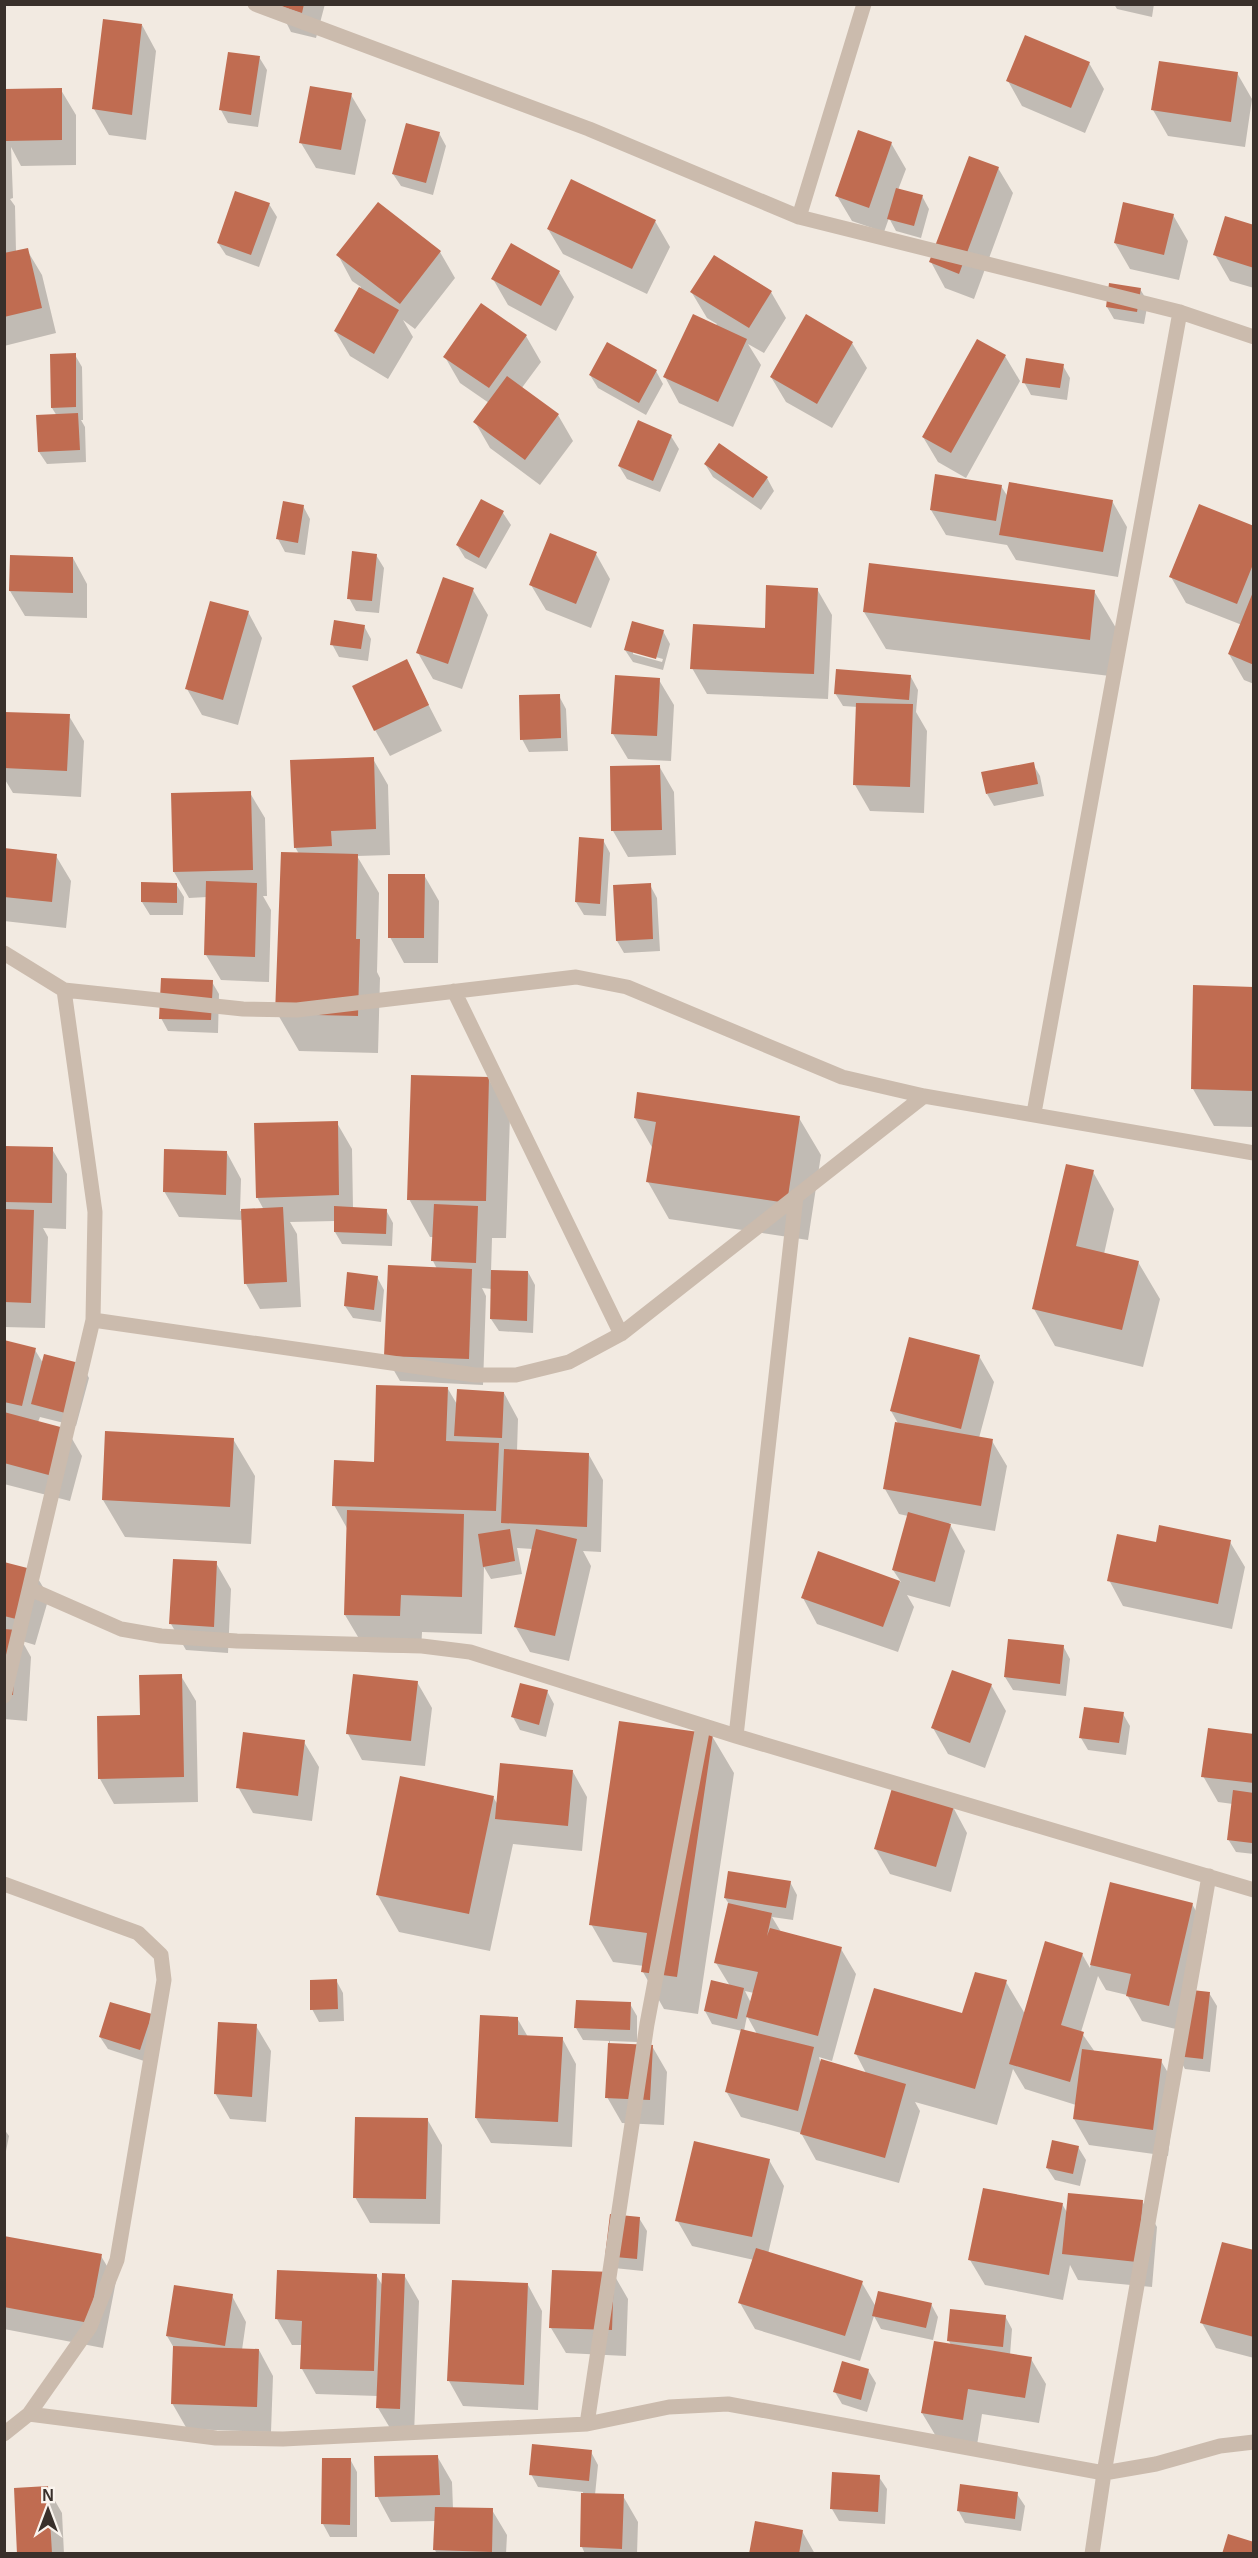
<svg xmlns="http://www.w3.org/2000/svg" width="1258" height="2558" font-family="Helvetica,sans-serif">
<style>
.shadow{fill:#0003;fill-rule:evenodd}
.building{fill:#c06c51}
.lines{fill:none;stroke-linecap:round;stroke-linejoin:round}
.street{stroke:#cbbbad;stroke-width:15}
</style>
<rect width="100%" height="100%" fill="#f2eae1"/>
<!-- shadow -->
<path class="shadow" d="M277,4H325L316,38L291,32Z
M1114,4H1154L1152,17L1117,9Z
M142,25L156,51L146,140L109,135L94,109Z
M259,57L267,70L258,127L228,123L221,110Z
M1089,63L1104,89L1085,133L1022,106L1008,81Z
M1237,73L1252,99L1245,147L1168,136L1153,110Z
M61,90L76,115V165L21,166L11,147L13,198L10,199L15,206L16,252L27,250L42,275L56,333L4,346V132L6,136Z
M351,95L366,120L355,175L316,168L301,143Z
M439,133L446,146L433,195L401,186L393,174Z
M891,143L906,169L898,190L922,196L929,209L921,238L896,231L889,218L884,232L852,221L837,196Z
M998,168L1013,193L974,299L945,288L931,262Z
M269,204L277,217L259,267L226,255L218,243Z
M378,204L440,252L455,278L415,329L403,320L413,337L388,379L350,356L335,331L361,287L352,281L338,255Z
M1173,215L1188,241L1179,280L1130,269L1115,243Z
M655,221L670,247L647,294L563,254L548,229Z
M1254,226V288L1230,281L1215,255Z
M559,272L574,297L556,331L508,305L493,279Z
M1140,289L1148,302L1144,324L1114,319L1107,307Z
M771,292L786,318L764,353L748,344L761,365L733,427L679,403L665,377L717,324L707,318L692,293Z
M526,336L541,362L521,389L558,415L573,441L540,485L490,448L475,422L489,403L460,383L445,357Z
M852,343L867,368L832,428L786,402L771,377Z
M75,355L82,367L83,420H81L85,427L86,462L47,464L39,452L57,416L52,408Z
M1005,356L1020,381L966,478L938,462L923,437Z
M1063,366L1070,378L1067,400L1031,395L1024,382Z
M656,371L663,384L646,415L598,388L590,375Z
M671,436L679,449L660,492L627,479L619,466Z
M705,464L767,478L774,491L761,510L713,477Z
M1001,486L1008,497L1112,501L1127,527L1118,577L1016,560L1007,545L946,535L931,510Z
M482,501L503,513L511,525L486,569L465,558L457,545Z
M303,506L310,519L305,555L285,552L278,539Z
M1254,527V684L1244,680L1229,654L1242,625L1186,603L1171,577Z
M596,554L610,579L591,628L546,610L531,585Z
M376,555L384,568L379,613L356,611L349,598Z
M73,558L87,584V618L25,616L10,591Z
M870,564L1094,591L1116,628L1110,676L886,649L864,612Z
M817,589L832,615L828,699L707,694L692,668L766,629Z
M473,590L488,615L462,689L433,679L418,653Z
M248,612L262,638L238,725L202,715L187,689Z
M364,626L371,639L368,661L339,657L332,644Z
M663,631L670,644L663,670L633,662L625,650ZM633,651L663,659L662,662L633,654Z
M406,661L442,731L390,756L375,730Z
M911,677L918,690L916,712L927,731L924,813L870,811L855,785L858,707L843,706L835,693Z
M659,680L674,705L671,761L628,759L613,734Z
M559,696L566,709L568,751L529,752L522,739Z
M4,713L69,716L84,741L81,797L13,793L4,778Z
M373,759L388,785L390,855L357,856L379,893L377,972L380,978L378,1053L299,1051L277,1013L299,854L295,847Z
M1033,764L1040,776L1044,796L994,806L987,794Z
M659,766L674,792L676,855L628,857L613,831L611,768Z
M250,793L265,818L267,896H263L271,910L269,982L221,980L206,955L207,897L189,898L174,872L172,795Z
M603,840L610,853L606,916L584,915L576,902Z
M4,850L56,856L71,881L66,928L4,921Z
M424,875L439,901L438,963H404L390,937Z
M142,883L176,884L184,897L183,915H150L142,902Z
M650,885L657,898L660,951L624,953L617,941Z
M212,982L219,994L218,1033L168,1031L161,1018Z
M1254,988V1127L1214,1126L1193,1089Z
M488,1078L510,1116L506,1238H492L491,1272H528L535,1285L533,1333L499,1331L491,1319L492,1289L482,1288L486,1296L483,1385L400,1381L385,1355L437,1269L433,1261L434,1237H430L409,1199Z
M635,1118H799L821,1155L808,1240L669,1219L648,1182L653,1149Z
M337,1123L352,1149L353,1209L386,1210L393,1223L392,1246L342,1244L335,1232V1221L290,1222L297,1234L301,1307L260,1309L246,1284L243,1220L179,1217L164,1191L227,1153L241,1179L240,1211L264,1210L257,1197Z
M4,1148L52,1149L67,1174L66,1229L43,1228L48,1237L45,1328L4,1327Z
M1093,1172L1114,1209L1104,1254L1138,1262L1160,1299L1143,1367L1055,1346L1034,1309Z
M377,1277L384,1290L381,1322L353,1318L345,1306Z
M4,1342L35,1350L43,1363L82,1365L89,1378L76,1426L40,1417L38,1422L67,1430L82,1456L70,1501L4,1484Z
M979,1356L994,1382L979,1438L992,1441L1007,1466L995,1531L949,1523L965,1551L950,1607L907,1595L914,1607L898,1652L817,1624L803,1598L819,1553L901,1582L893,1570L908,1516L899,1514L885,1489L899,1425L891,1411Z
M448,1389L458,1406L504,1393L518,1419L517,1451L589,1455L603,1480L601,1552L583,1551L591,1566L569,1661L530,1652L515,1626L533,1549L517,1548L522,1574L491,1579L484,1567L482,1634L422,1632L421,1653L367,1652L345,1615L348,1530L334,1505Z
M233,1439L255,1476L251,1544L125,1537L103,1500Z
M1230,1542L1245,1567L1232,1629L1123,1606L1109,1580L1157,1544Z
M4,1563L34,1572L49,1597L35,1645L22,1641L31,1657L27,1721L4,1719Z
M216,1563L231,1589L228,1653L186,1650L171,1624Z
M1063,1646L1070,1659L1066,1696L1013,1690L1005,1677Z
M181,1676L196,1701L198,1802L114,1804L100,1779L141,1717Z
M417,1682L432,1708L425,1766L362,1760L348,1734Z
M991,1685L1006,1711L985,1768L948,1754L933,1728Z
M547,1691L554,1704L546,1737L520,1730L513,1717Z
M1123,1714L1130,1726L1126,1755L1088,1750L1081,1738Z
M712,1736L734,1773L698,2014L664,2009L643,1972L644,1966L613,1962L591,1924Z
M1254,1736V1854L1236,1852L1228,1839L1233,1804L1218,1802L1203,1776Z
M304,1742L319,1767L312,1821L253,1813L238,1787Z
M573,1772L587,1797L582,1851L513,1844L490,1951L399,1932L377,1894L493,1797L498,1805Z
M953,1807L967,1833L951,1892L890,1874L875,1848Z
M790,1882L797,1895L793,1920L772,1917L781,1932L841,1949L856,1974L832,2061L819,2057L820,2061L867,2075L856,2054L963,2015L1006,1982L1025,2014L1082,1954L1090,1968L1111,1884L1192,1904L1207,1930L1192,1992L1209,1993L1217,2006L1210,2072L1185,2069L1178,2056L1180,2030L1142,2021L1127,1995L1106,1990L1098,1976L1081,2032L1095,2052L1161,2061L1176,2086L1168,2156L1089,2145L1074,2119L1076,2105L1025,2089L1013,2069L997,2125L915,2102L920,2111L899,2183L816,2160L801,2133L741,2117L726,2091L742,2031L712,2024L705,2011L730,1986L716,1963L729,1904L725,1898ZM745,1991L754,1993L751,2003ZM747,2016L757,2034L744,2031Z
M336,1980L343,1993L344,2021L319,2022L312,2009Z
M630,2004L637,2016V2042L610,2041V2044L652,2046L667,2072L664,2125L622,2123L607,2097L609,2041L583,2040L576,2028Z
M151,2015L147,2062L108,2049L100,2037Z
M517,2018L528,2037L562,2038L576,2064L572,2147L491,2143L476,2118Z
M256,2026L271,2051L266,2122L230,2119L215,2093Z
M427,2119L442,2145L440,2224L370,2223L355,2197Z
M4,2129L9,2136L4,2161Z
M1078,2147L1086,2160L1080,2186L1055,2180L1047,2168Z
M769,2160L784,2186L768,2254L862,2283L876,2307L931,2304L938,2317L933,2340L881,2329L874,2316L860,2361L755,2329L740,2303L754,2260L692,2246L677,2220Z
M1142,2201L1157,2227L1152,2287L1078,2280L1070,2265L1063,2300L985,2285L970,2260L1062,2204L1068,2214Z
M639,2218L647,2231L643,2271L614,2268L607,2255Z
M4,2237L101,2256L116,2281L103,2348L4,2329Z
M1254,2251V2358L1216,2348L1202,2323Z
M613,2273L628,2299L626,2356L566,2353L551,2328Z
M376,2275L383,2286L404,2275L419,2301L414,2435L393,2433L378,2408V2396L316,2394L302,2369V2345H292L277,2319Z
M528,2285L542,2311L538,2410L463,2406L449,2381Z
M232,2296L246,2322L242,2350H259L273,2376L271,2432L187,2429L172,2403L174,2348L167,2336Z
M1005,2316L1012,2329L1010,2355L1031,2359L1046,2384L1039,2423L982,2414L977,2445L937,2438L922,2413L951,2345L949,2341Z
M868,2370L876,2383L867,2412L842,2404L835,2392Z
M591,2452L598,2465L595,2495L623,2496L638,2522L637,2554H585L582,2547L583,2492L538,2487L531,2474Z
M437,2456L452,2482L453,2509L492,2510L507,2535L506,2554H437L435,2550L436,2521L391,2522L377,2496Z
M350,2459L357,2472V2537H330L323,2524Z
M879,2477L887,2489L885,2524L839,2521L832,2509Z
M47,2487L62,2513L64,2554H19Z
M1017,2494L1025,2506L1021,2531L965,2523L958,2510Z
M802,2531L815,2554H751Z"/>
<!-- building -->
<path class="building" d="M275,4H304L302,13Z
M103,19L142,24L132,115L92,109Z
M1025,35L1090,62L1071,108L1006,81Z
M228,52L260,56L251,115L219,110Z
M1159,61L1238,72L1231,122L1151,110Z
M310,86L352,93L341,150L299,143Z
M62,88V140L5,141L4,89Z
M406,123L440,132L426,183L392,174Z
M858,130L892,142L869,208L835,196Z
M969,156L999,167L959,274L929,262Z
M571,179L656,220L632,269L547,229Z
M896,188L923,195L914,226L887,219Z
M235,191L270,203L251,255L217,243Z
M378,202L441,251L400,304L336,255Z
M1123,202L1174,214L1164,255L1114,243Z
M1225,216L1254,225V268L1213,255Z
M511,243L560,271L541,306L491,279Z
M28,248L42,308L4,317V253Z
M714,255L772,291L749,328L690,292Z
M1109,283L1141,288L1137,312L1106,307Z
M359,287L399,310L374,354L334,331Z
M481,303L527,335L489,388L443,357Z
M693,314L747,339L718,402L663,377Z
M806,314L853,342L817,404L770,377Z
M977,339L1006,355L951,453L922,437Z
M607,342L657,370L639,403L589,375Z
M76,353V407L51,408L50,354Z
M1026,358L1064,364L1060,388L1022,383Z
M507,376L559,414L525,460L473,422Z
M78,413L80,450L38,452L36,415Z
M638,420L672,435L653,481L618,466Z
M719,443L768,477L753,498L704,464Z
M935,474L1002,485L996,521L930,510Z
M1009,482L1113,500L1103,552L999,535Z
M481,499L504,511L479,558L456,545Z
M283,501L304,505L298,543L276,539Z
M1199,504L1254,526V562L1237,604L1169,577Z
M550,533L597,552L576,604L529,585Z
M352,551L377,554L372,601L347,599Z
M10,555L73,557V593L9,591Z
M869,563L1095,590L1090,640L863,612Z
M443,577L474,588L448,664L416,653Z
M766,585L818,588L814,674L690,669L693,624L765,628Z
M1253,592H1254V665L1228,654Z
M210,601L249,611L223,700L185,689Z
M334,620L365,625L361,649L330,645Z
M632,621L664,630L656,659L624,650Z
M407,659L429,705L374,731L352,686Z
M836,669L911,675L909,700L834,694Z
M615,675L660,678L657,736L611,734Z
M560,694L561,738L520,740L519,695Z
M856,703L913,704L910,787L853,785Z
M4,712L70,714L67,771L4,768Z
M374,757L376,829L331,831L332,846L294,848L290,760Z
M1034,762L1038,784L986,794L981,772Z
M660,765L662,830L611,831L610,766Z
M251,791L253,870L173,872L171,793Z
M579,837L604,839L600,904L575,902Z
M4,848L57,854L52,902L4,897Z
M281,852L358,854L356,939H360L358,1016L275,1014Z
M388,874H425L424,938H388Z
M206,881L257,883L255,957L204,955Z
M141,882L177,883V903L141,902Z
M651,883L653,939L616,941L613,885Z
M161,978L213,980L211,1020L159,1019Z
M1193,985L1254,987V1091L1191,1089Z
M411,1075L489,1077L486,1201L407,1200Z
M637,1092L800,1116L787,1203L646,1182L656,1122L634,1118Z
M338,1121L339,1195L256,1198L254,1123Z
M4,1146L53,1147L52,1203L4,1202Z
M164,1149L227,1151L226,1195L163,1192Z
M1066,1164L1094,1170L1076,1246L1139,1261L1122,1330L1032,1309Z
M434,1204L478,1206L476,1263L431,1261Z
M334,1206L387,1209L386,1234L334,1232Z
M283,1207L287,1282L244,1284L241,1209Z
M4,1209L34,1210L31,1303L4,1302Z
M388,1265L472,1269L469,1359L384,1356Z
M491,1270L528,1271L527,1321L490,1319Z
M347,1272L378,1276L374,1310L344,1306Z
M909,1337L980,1355L961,1429L890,1411Z
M4,1340L36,1348L22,1406L4,1402Z
M44,1354L83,1364L69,1414L31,1404Z
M376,1385L448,1387L446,1441L499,1443L496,1511L332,1506L334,1460L374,1462Z
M457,1389L504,1392L502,1438L454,1436Z
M4,1412L68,1429L56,1477L4,1463Z
M895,1422L993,1439L981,1506L883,1489Z
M105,1431L234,1438L230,1507L102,1500Z
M504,1449L589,1453L587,1527L501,1523Z
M347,1510L464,1514L462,1597L401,1595L400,1616L344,1615Z
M908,1512L951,1524L935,1582L892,1570Z
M1159,1525L1231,1540L1218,1604L1107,1581L1117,1534L1156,1542Z
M510,1529L515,1561L483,1567L478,1534Z
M536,1529L577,1539L555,1636L514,1627Z
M818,1551L900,1581L883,1627L801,1598Z
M173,1559L217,1561L214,1627L169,1624Z
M4,1562L35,1570L20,1620L4,1616Z
M4,1629L17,1630L13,1695H4Z
M1008,1639L1064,1645L1060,1684L1004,1677Z
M952,1670L992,1684L970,1743L931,1728Z
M182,1674L184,1777L98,1779L97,1716L140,1715L139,1675Z
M353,1674L418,1681L411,1741L346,1734Z
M520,1683L548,1690L539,1725L511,1717Z
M1084,1707L1124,1712L1119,1743L1079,1738Z
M619,1721L713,1734L677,1977L641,1972L647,1933L589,1925Z
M1208,1728L1254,1734V1783L1201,1777Z
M243,1732L305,1740L298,1796L236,1788Z
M500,1763L573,1770L568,1826L495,1819Z
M400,1776L494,1796L469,1914L376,1895Z
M892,1788L954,1806L936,1867L874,1849Z
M1233,1790L1254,1793L1252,1843L1227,1840Z
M728,1871L791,1881L786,1908L724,1898Z
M1110,1882L1193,1903L1169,2006L1126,1996L1131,1974L1090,1965Z
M728,1903L772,1913L767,1936L770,1928L842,1947L818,2036L746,2017L758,1972L714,1963Z
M1045,1941L1083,1953L1061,2025L1084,2032L1070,2082L1009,2064Z
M975,1972L1007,1980L975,2089L854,2054L874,1988L962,2013Z
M337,1979L338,2009L310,2010V1980Z
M711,1980L744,1988L737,2019L704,2011Z
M1183,1989L1210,1992L1203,2059L1176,2056Z
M576,2000L631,2002L630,2030L574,2028Z
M110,2002L152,2014L140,2050L99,2037Z
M480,2015L518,2017V2035L563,2037L558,2122L475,2118Z
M218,2022L257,2024L252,2097L214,2094Z
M741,2029L814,2047L798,2111L725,2092Z
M608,2043L653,2045L650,2100L605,2098Z
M1082,2049L1162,2059L1153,2130L1073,2119Z
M821,2059L906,2084L885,2158L800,2134Z
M355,2117L428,2118L426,2199L353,2198Z
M1052,2140L1079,2146L1073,2174L1046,2168Z
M694,2141L770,2159L752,2237L675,2221Z
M983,2188L1063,2203L1049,2275L968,2260Z
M1068,2193L1143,2200L1137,2262L1062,2254Z
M610,2214L640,2217L637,2259L605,2256Z
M4,2236L102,2254L89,2323L4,2307Z
M1222,2242L1254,2250V2337L1200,2323Z
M756,2248L863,2281L845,2336L738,2303Z
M277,2270L377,2274L374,2371L300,2369L302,2321L275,2319Z
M552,2270L614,2272L612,2330L549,2328Z
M382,2273L405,2274L400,2409L376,2408Z
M452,2280L528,2283L524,2385L447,2381Z
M174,2285L233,2294L225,2346L166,2336Z
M878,2291L932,2303L926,2328L872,2316Z
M950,2309L1006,2315L1003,2347L947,2341Z
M934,2341L1032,2357L1025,2398L968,2389L963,2420L921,2413Z
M173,2346L259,2349L257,2407L171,2404Z
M842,2361L869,2369L861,2400L833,2392Z
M532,2444L592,2450L589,2481L529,2475Z
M438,2455L440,2495L375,2497L374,2456Z
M322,2458H351L350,2525L321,2524Z
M832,2472L880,2475L878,2512L830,2509Z
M960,2484L1018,2492L1015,2519L957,2511Z
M48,2486L52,2553L17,2554L14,2488Z
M581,2493L624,2494L622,2549L580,2547Z
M435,2507L493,2508L492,2552L433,2550Z
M755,2521L803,2530L799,2554H749Z
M1228,2534L1254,2542V2554H1222Z"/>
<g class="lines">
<!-- street -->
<path class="street" d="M255,4L589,129L799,217L1180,312L1254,337
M799,217L864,4
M4,953L64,990L243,1009L297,1010L576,977L627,987L842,1077L924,1096L1254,1153
M454,991L621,1334
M1034,1113L1180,312
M93,1320L475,1375H516L569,1362L621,1334L924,1096
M30,1589L121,1629L161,1636L237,1641L422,1646L470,1652L736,1736L1254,1890
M4,1696L93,1320L95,1212L64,990
M736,1736L796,1196
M4,1884L138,1933L161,1955L164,1980L117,2260L90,2327L29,2414L4,2434
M29,2414L216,2438L283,2439L587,2424L669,2407L728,2404L1104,2473L1156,2464L1220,2446L1254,2442
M587,2424L647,2024L703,1726
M1092,2554L1104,2473L1209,1876"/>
</g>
<!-- border -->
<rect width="1258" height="2558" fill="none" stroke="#39302b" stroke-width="12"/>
<!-- north arrow -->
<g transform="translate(48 2510)" stroke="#faf4ee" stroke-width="4.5" paint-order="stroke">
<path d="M0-4.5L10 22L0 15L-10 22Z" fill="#39302b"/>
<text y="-9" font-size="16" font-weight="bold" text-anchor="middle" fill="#39302b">N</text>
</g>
</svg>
